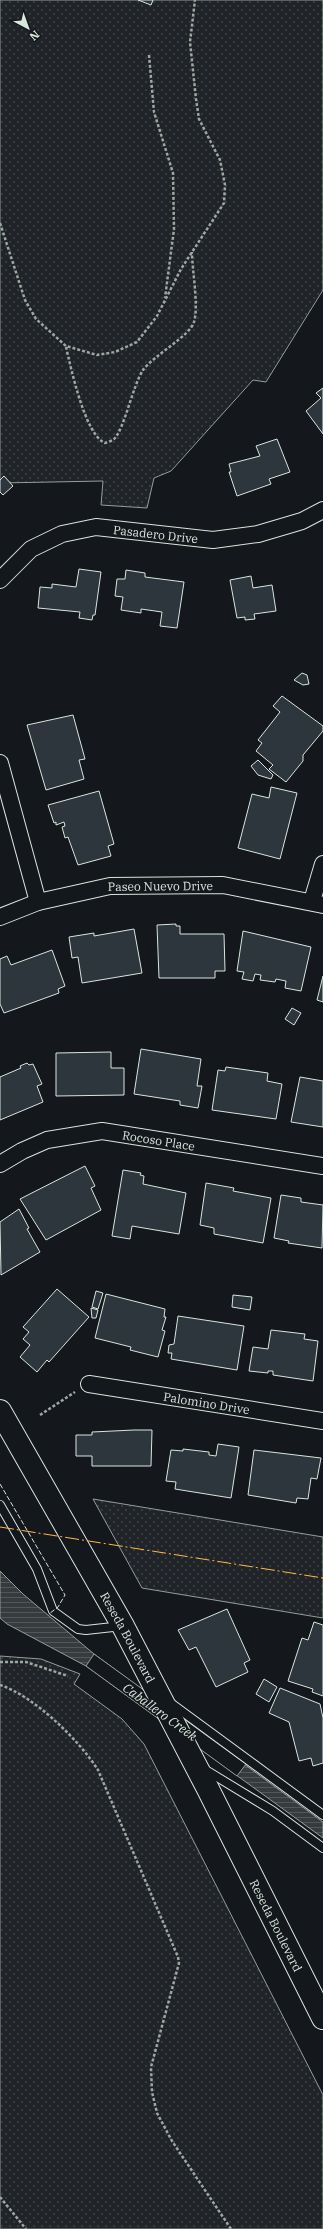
<svg xmlns="http://www.w3.org/2000/svg" width="323" height="2229" font-family="'IBM Plex Serif',serif">
<style>
.grass{fill:url(#grass-dots);stroke:#939e99}
.water{fill:url(#water-rules);stroke:#939e99}
.pier{fill:#14181c;stroke:#939e99}
.building{fill:#2c363c;stroke:#d8e6dc}
.lines{fill:none;stroke-linecap:round;stroke-linejoin:round}
.lane-casing{stroke:#d8e6dc;stroke-width:10}
.street-casing{stroke:#d8e6dc;stroke-width:18}
.secondary-casing{stroke:#d8e6dc;stroke-width:24}
.path{stroke:#9da8a2;stroke-width:2.5;stroke-dasharray:3 2;stroke-linecap:butt}
.lane{stroke:#14181c;stroke-width:8}
.street{stroke:#14181c;stroke-width:16}
.secondary{stroke:#14181c;stroke-width:22}
.fence{stroke:#d8e6dc;stroke-width:1;stroke-dasharray:5 2;stroke-linecap:butt}
.power{stroke:#ffb74d;stroke-width:1;stroke-dasharray:14 3 2 3;stroke-linecap:butt}
.labels{text-anchor:middle;dominant-baseline:central;stroke-width:3;stroke-linejoin:round;paint-order:stroke}
.street-label{font-size:12px;fill:#d8e6dc;stroke:#14181c}
.water-label{font-size:13px;font-style:italic;fill:#d8e6dc;stroke:#14181c}
</style>
<defs>
<pattern id="grass-dots" width="8" height="8" patternUnits="userSpaceOnUse"><rect width="8" height="8" fill="#202428"/><path d="M2 2h.1M6 6h.1" fill="none" stroke="#404447" stroke-width="1.8" stroke-linecap="round"/></pattern>
<pattern id="water-rules" width="6" height="5" patternUnits="userSpaceOnUse"><rect width="6" height="5" fill="#363b3e"/><path d="M0 2.5h6" fill="none" stroke="#525759"/></pattern>
</defs>
<rect width="100%" height="100%" fill="#14181c"/>
<!-- grass -->
<path class="grass" d="M0,0H323V290L266,382L253,380L171,471L154,478L147,508L101,505L103,481L0,483Z
M93,1499L323,1537V1618L142,1588Z
M0,1656L41,1659L80,1674L74,1684L122,1719L144,1744L323,2095V2229H0Z"/>
<!-- water -->
<path class="water" d="M0,1571L23,1594L94,1654L323,1822V1838L86,1666L7,1624L0,1618Z"/>
<!-- pier -->
<path class="pier" d="M94,1654L246,1764L237,1776L86,1666Z"/>
<!-- building -->
<path class="building" d="M138,0H153L151,5Z
M323,388V434L306,411L321,398L316,393Z
M277,439L290,472L269,479L271,484L237,496L229,472H231L229,464L260,456L256,446Z
M4,476L13,486L3,495L0,492V480Z
M79,569L101,572L95,615H93L92,620L79,618L80,612L38,608L40,587L52,588V584L76,587Z
M126,570L145,573V577L184,582L177,628L160,626L162,612L141,609V613L121,610L123,597L115,596L117,579H125Z
M251,576L253,588L272,585L276,611L254,614L255,619L245,620V617L237,618L230,580Z
M302,673L307,675L309,684L303,685L294,680Z
M282,696L323,726V731L303,755V761L286,782L269,769L273,765L256,751L262,743L258,740L280,712L273,706Z
M73,715L85,759L79,760L84,779L46,790L27,725Z
M258,760L273,775L271,779L258,775L251,766Z
M271,787L297,793L280,859L238,848L252,794L269,798Z
M99,791L114,844L108,846L111,856L78,865L68,837L65,838L62,827L65,826L64,822L56,825V822L54,823L48,805Z
M176,924V926H180V934H224L225,971H215V978H159L157,925Z
M134,929L142,973L82,983L78,957L72,958L69,937L94,933V936Z
M243,931L311,947L301,991L285,988L286,981L276,979L275,982L260,980L261,975L255,974L253,981L242,979L244,972L237,971Z
M52,950L65,986L58,989L59,993L4,1013L0,1004V959L7,956L11,965Z
M323,976V1002L317,1000Z
M292,1008L301,1013L294,1025L285,1019Z
M141,1049L201,1059L197,1086H202L198,1108L180,1105V1101L134,1094Z
M111,1052V1068H124V1095L56,1096V1053Z
M27,1063L29,1065L33,1064L42,1084L37,1086L43,1102L0,1120V1077L21,1068L20,1066Z
M226,1067L268,1073L267,1081L282,1084L276,1119L212,1110L218,1070L225,1071Z
M300,1077L323,1081V1127L291,1122Z
M85,1166L95,1186L91,1188L101,1210L46,1240L20,1199Z
M123,1170L141,1173L140,1175L144,1176L143,1184L186,1193L179,1234L132,1226L130,1239L112,1236Z
M206,1183L234,1188L233,1191L271,1198L263,1243L214,1234V1228L200,1225Z
M281,1195L301,1198V1202L323,1205L322,1248L288,1243L289,1241L274,1238Z
M19,1209L29,1228L27,1229L40,1252L1,1275L0,1222Z
M57,1289L89,1317L49,1362L47,1360L37,1372L20,1357L30,1345L23,1339L29,1332L23,1327Z
M96,1291L103,1293L98,1309L92,1307Z
M106,1294L165,1309L164,1317H166L162,1330L165,1331L158,1357L130,1350L131,1347L95,1338Z
M233,1295L252,1297L250,1310L232,1307Z
M91,1308L98,1310L96,1318H92Z
M178,1316L244,1326L237,1370L171,1359L172,1353H168L169,1345L174,1344Z
M271,1330L305,1334L304,1339L318,1341L313,1381L273,1375V1371H268V1373L249,1371L253,1347L268,1349Z
M134,1430H152L151,1466H92V1456H76V1435H92V1432Z
M218,1444L239,1447L231,1498L175,1489L176,1482L166,1481L171,1450L183,1451V1449L209,1452V1455L216,1456Z
M254,1450L321,1458L317,1479L311,1478L308,1499L297,1498L296,1503L248,1495Z
M227,1609L250,1660L244,1663L248,1672L216,1687L196,1647L189,1650L178,1630Z
M314,1622L323,1625V1696L312,1692L313,1689L288,1681L302,1638L308,1640Z
M264,1679L277,1687L269,1702L256,1694Z
M280,1688L320,1704L323,1718V1763L313,1766L311,1758L299,1761L289,1722L269,1713Z"/>
<g class="lines">
<!-- lane casing -->
<g class="lane-casing">
<path id="lane" d="M0,1505L37,1569L53,1611L78,1629L86,1630L122,1626
M172,1704L323,1815
M204,1769L273,1811L323,1848"/>
</g>
<!-- street casing -->
<g class="street-casing">
<g id="street">
<path id="s1" d="M0,580L31,549L62,534L96,527L213,540L258,534L302,521L323,510"/>
<path d="M0,763L38,902"/>
<path d="M312,901L323,864"/>
<path id="s2" d="M0,917L38,902L110,886L223,885L323,905"/>
<path id="s3" d="M0,1164L22,1151L47,1140L102,1131L323,1166"/>
<path id="s4" d="M89,1384L323,1421"/>
</g>
</g>
<!-- secondary casing -->
<g class="secondary-casing">
<g id="secondary">
<path id="s5" d="M0,1411L123,1626L208,1789L323,2018"/>
</g>
</g>
<!-- path -->
<path class="path" d="M149,55L154,112L173,173L174,229L165,298
M0,223L25,300L36,319L66,346L97,355L115,352L137,342L157,316L181,269L224,203L225,185L220,160L199,119L196,99L190,42L195,0
M66,347C71,368 85,435 105,443C108,442 112,441 114,439C124,430 133,385 143,370C154,355 190,336 194,322C199,305 192,271 192,252
M40,1415L75,1392
M0,1662H26L68,1676
M0,1685C34,1696 79,1740 98,1770L178,1957L179,1963L151,2067L152,2092L157,2113L172,2141L231,2229
M0,2197L26,2229"/>
<!-- lane -->
<use href="#lane" class="lane"/>
<!-- street -->
<use href="#street" class="street"/>
<!-- secondary -->
<use href="#secondary" class="secondary"/>
<!-- fence -->
<path class="fence" d="M0,1484L65,1595L58,1607L49,1614"/>
<!-- power -->
<path class="power" d="M0,1527L323,1578"/>
</g>
<g class="labels">
<!-- street labels -->
<g class="street-label">
<text stroke="none"><textPath href="#s1" startOffset="173">Pasadero Drive</textPath></text>
<text stroke="none"><textPath href="#s2" startOffset="165">Paseo Nuevo Drive</textPath></text>
<text stroke="none"><textPath href="#s3" startOffset="166">Rocoso Place</textPath></text>
<text stroke="none"><textPath href="#s4" startOffset="119">Palomino Drive</textPath></text>
<text stroke="none"><textPath href="#s5" startOffset="260">Reseda Boulevard</textPath></text>
<text stroke="none"><textPath href="#s5" startOffset="584">Reseda Boulevard</textPath></text>
</g>
<!-- water labels -->
<g class="water-label">
<text transform="translate(160 1712) rotate(36)">Caballero Creek</text>
</g>
</g>
<!-- north arrow -->
<g transform="translate(28 28) rotate(139)" stroke="#14181c" stroke-width="3" paint-order="stroke">
<path d="M0-3L7 15L0 10L-7 15Z" fill="#d8e6dc"/>
<text y="-6" font-size="11" font-weight="bold" text-anchor="middle" fill="#d8e6dc">N</text>
</g>
</svg>
